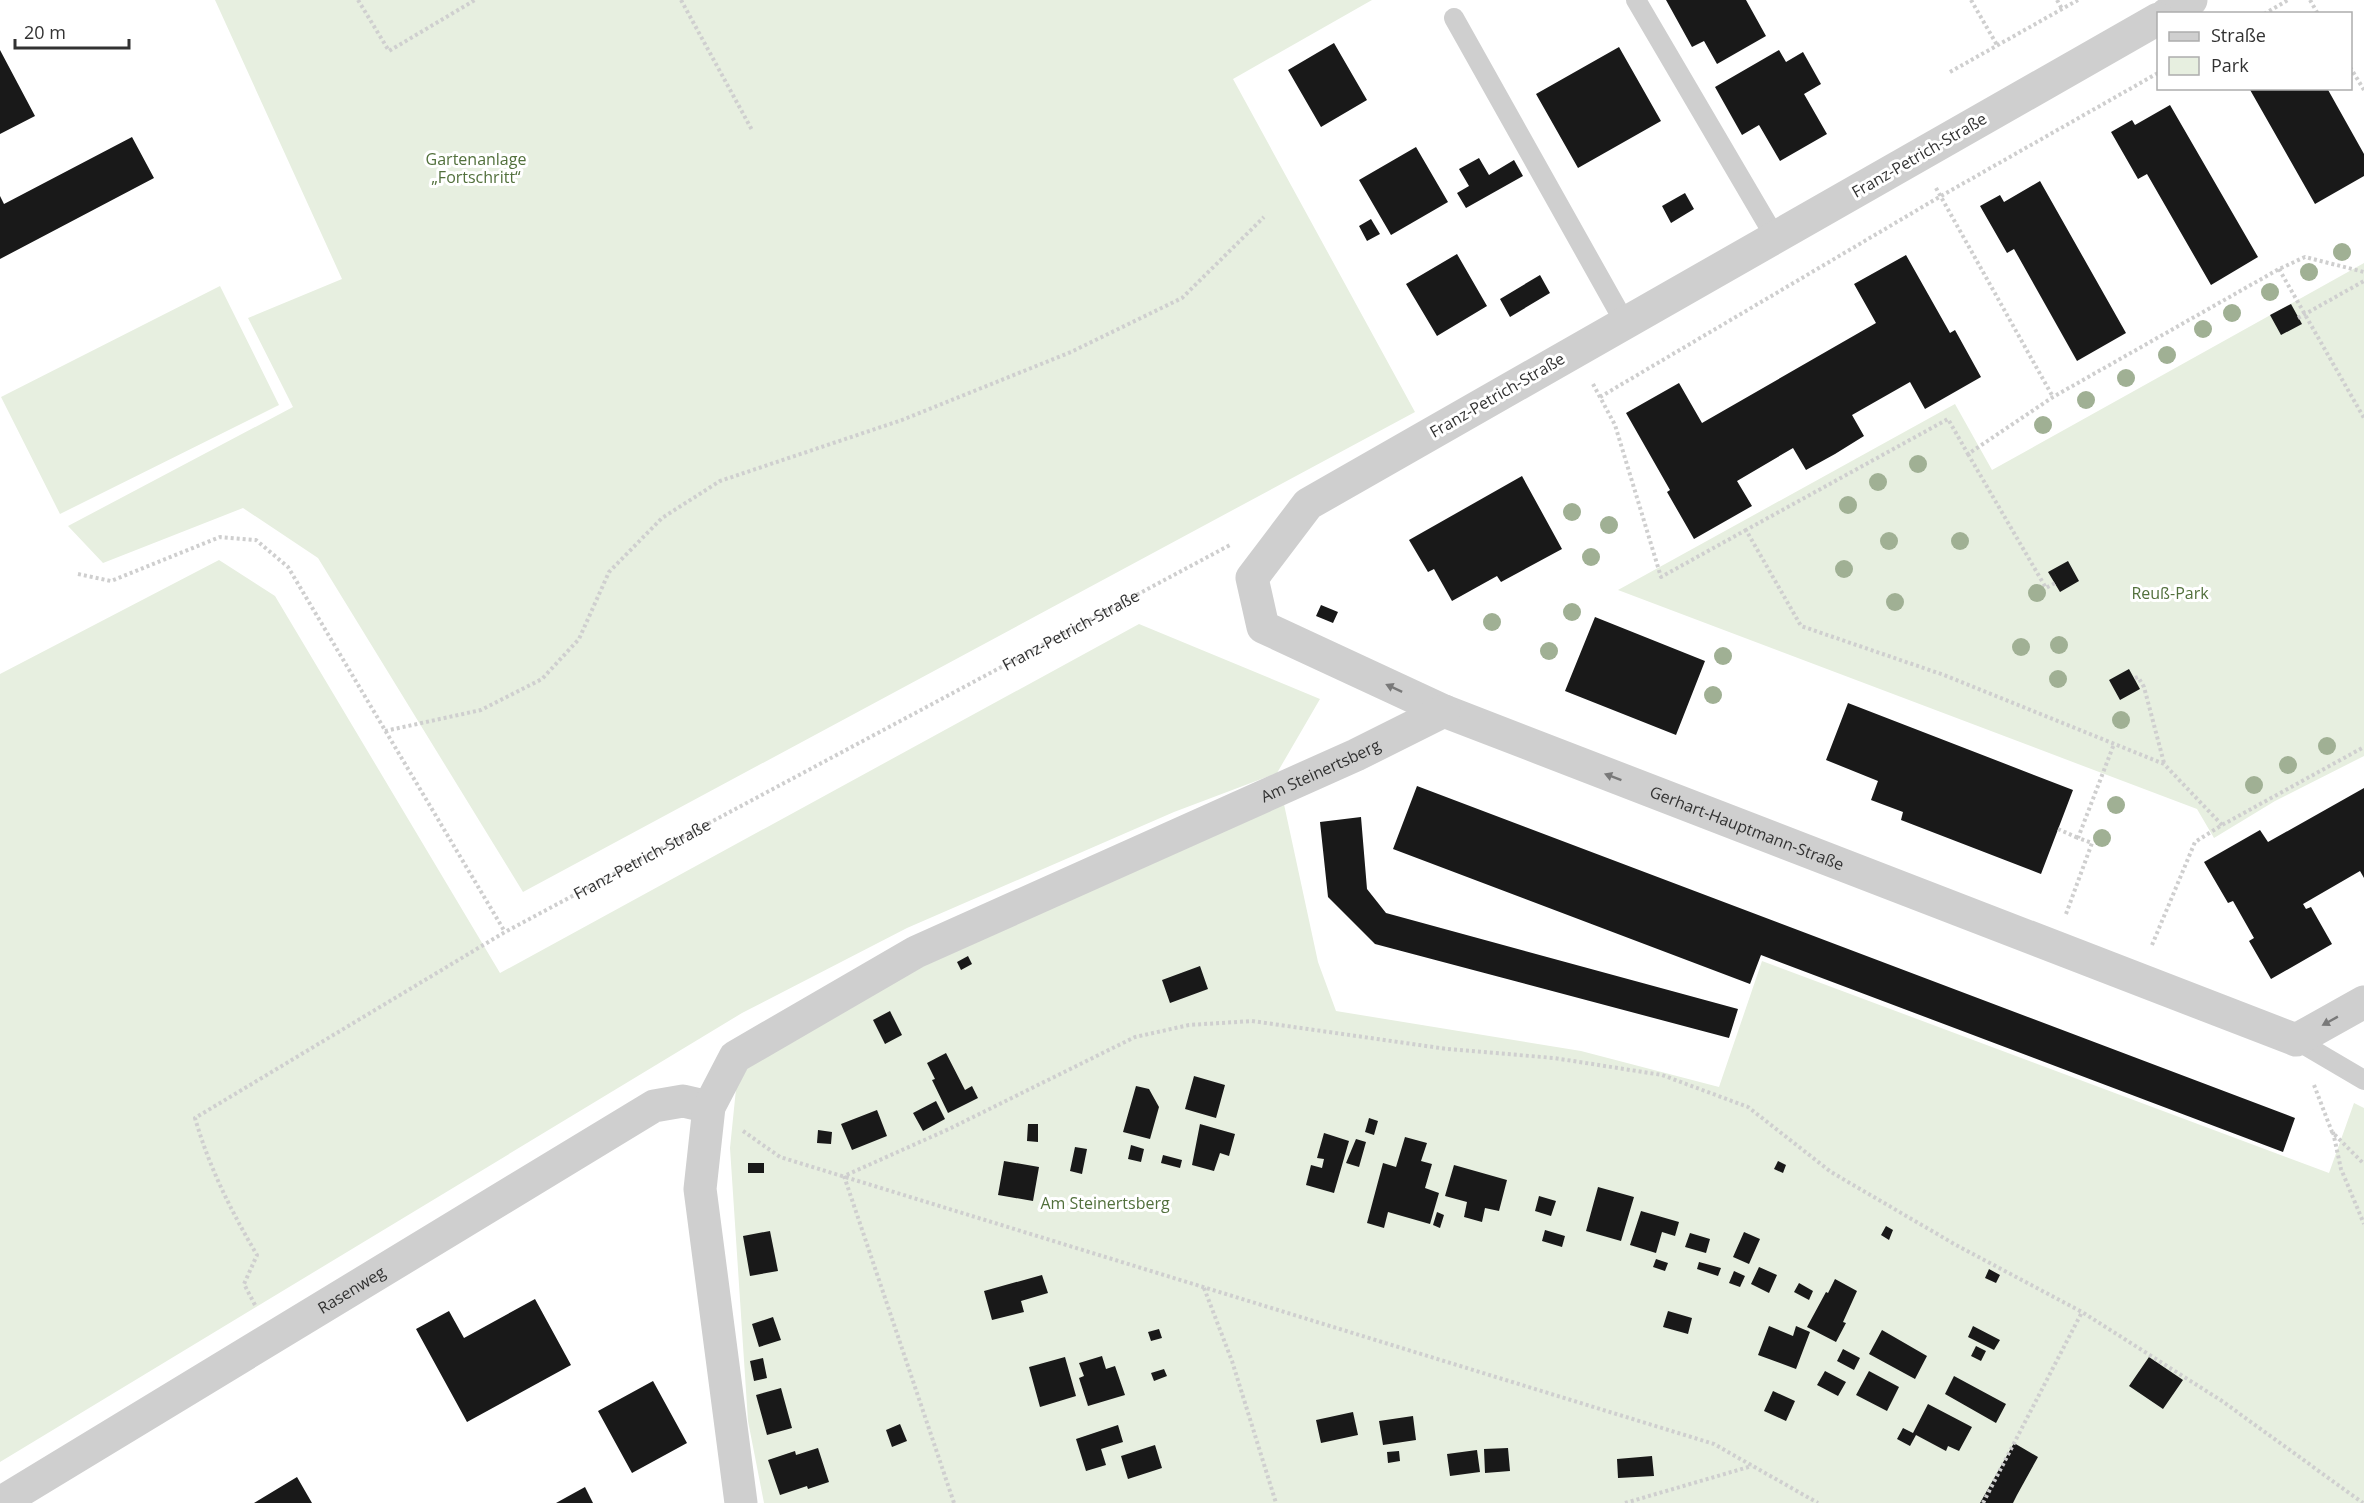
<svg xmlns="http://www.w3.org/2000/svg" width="2364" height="1503" font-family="'Open Sans',sans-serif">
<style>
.green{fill:#e7efe0}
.building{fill:#191919}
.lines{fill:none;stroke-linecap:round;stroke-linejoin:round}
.path{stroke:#cfcfcf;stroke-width:4;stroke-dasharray:3 3;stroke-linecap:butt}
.lane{stroke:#cfcfcf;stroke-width:20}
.street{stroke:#cfcfcf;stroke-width:33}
.tree{fill:#a0b094}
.oneway{fill:#797979}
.labels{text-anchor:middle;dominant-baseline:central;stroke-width:6;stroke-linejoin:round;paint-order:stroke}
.street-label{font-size:16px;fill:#323232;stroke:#fff}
.park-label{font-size:16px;fill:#52703c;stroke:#fff}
</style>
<rect width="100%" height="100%" fill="#fff"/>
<!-- green -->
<path class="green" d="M215,0H1372L1233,79L1415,412L523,892L318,558L243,508L103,563L68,526L293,407L248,318L342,279Z
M2364,263V756L2275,801L2214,838L2197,809L1618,590L1955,404L1992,470Z
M220,286L279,405L60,514L1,397Z
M219,560L275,596L500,973L1139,624L1320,699L1277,773L1174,812L907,928L742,1013L0,1462V674Z
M1282,795L1318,962L1336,1011L1581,1051L1719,1087L1762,961L2329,1173L2354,1103L2364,1108V1503H764L748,1421L730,1148L736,1089L758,1048L918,960Z"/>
<!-- building -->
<path class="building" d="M1666,0H1746L1766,36L1717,64L1704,41L1692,47Z
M1334,43L1367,100L1321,127L1288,70Z
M1619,47L1661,121L1578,168L1536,94Z
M0,50L35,116L0,134Z
M1779,50L1786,62L1803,52L1821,84L1804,94L1827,134L1780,161L1759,125L1742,135L1715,87Z
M2249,88H2327L2364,154V176L2315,204Z
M2170,105L2258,257L2211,285L2147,174L2138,179L2111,132L2132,120L2135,125Z
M132,137L154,178L0,259V196L4,204Z
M1416,147L1448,202L1391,235L1359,180Z
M1479,158L1489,175L1514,160L1523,176L1466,208L1457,193L1469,186L1459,169Z
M2040,181L2126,333L2077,361L2014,249L2007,253L1980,206L2000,195L2004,202Z
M1685,193L1694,209L1671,223L1662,206Z
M1371,219L1380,234L1367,241L1359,226Z
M1457,254L1487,306L1437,336L1406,284Z
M1906,255L1950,333L1955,330L1981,377L1925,409L1910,382L1852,415L1864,436L1835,454L1806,470L1793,448L1737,481L1752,506L1694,539L1667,492L1670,490L1626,413L1679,383L1702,423L1876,323L1854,284Z
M1540,275L1550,293L1510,317L1500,299Z
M2291,304L2302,324L2281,335L2270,315Z
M1522,476L1562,549L1501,582L1497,576L1452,601L1434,569L1428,572L1409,540Z
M2068,561L2079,581L2060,592L2048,572Z
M1321,605L1338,612L1333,623L1316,616Z
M1595,617L1705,661L1676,735L1565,691Z
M2129,669L2140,689L2120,700L2109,680Z
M1848,703L2073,790L2041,874L1901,820L1903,812L1871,800L1878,781L1826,760Z
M1417,786L2295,1118L2283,1152L1761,955L1750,984L1393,849Z
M2364,788V878L2360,871L2303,904L2306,909L2311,907L2332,944L2271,979L2249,941L2254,938L2233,901L2228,903L2204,862L2260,830L2268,842Z
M1361,817L1367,889L1386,913L1738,1009L1729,1038L1375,944L1328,897L1320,822Z
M968,956L972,964L961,970L957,962Z
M1200,966L1208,989L1170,1003L1162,980Z
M890,1011L902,1035L885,1044L873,1020Z
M946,1053L965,1090L972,1086L978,1098L948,1113L932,1080L935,1079L927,1063Z
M1194,1076L1225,1085L1216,1118L1185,1109Z
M1136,1086L1149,1089L1159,1107L1150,1139L1123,1132Z
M936,1101L945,1119L923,1131L913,1113Z
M877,1110L887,1136L852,1150L841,1124Z
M1369,1118L1378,1121L1374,1135L1365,1132Z
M1028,1124H1038V1142L1027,1141Z
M1200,1124L1235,1134L1229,1156L1220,1153L1214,1171L1192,1165Z
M818,1130L832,1132L831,1144L817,1143Z
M1324,1133L1349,1141L1334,1193L1306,1185L1311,1165L1322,1168L1324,1159L1317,1158Z
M1405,1137L1427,1143L1421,1161L1432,1164L1425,1188L1439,1193L1430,1224L1388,1212L1384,1228L1367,1223L1383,1163L1396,1167Z
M1356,1139L1366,1142L1359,1167L1346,1163Z
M1131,1145L1144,1149L1141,1162L1128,1159Z
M1075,1147L1087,1149L1082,1174L1070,1171Z
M1163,1155L1182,1160L1180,1168L1161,1163Z
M1004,1161L1039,1167L1033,1201L998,1195Z
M1778,1161L1786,1165L1783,1173L1774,1169Z
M748,1163H764V1173H748Z
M1454,1165L1507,1180L1499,1211L1485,1208L1482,1222L1464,1217L1467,1202L1445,1196Z
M1598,1187L1634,1197L1621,1241L1586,1231Z
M1539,1196L1556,1201L1551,1216L1535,1211Z
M1641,1211L1679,1222L1675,1236L1662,1232L1656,1253L1630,1245Z
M1437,1212L1444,1215L1440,1228L1433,1225Z
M1886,1226L1893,1230L1889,1240L1881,1235Z
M1545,1230L1565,1236L1562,1247L1542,1241Z
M770,1231L778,1271L750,1276L743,1236Z
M1744,1232L1760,1239L1749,1264L1733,1257Z
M1690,1233L1710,1239L1706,1253L1685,1247Z
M1656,1259L1668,1263L1665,1271L1653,1267Z
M1699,1262L1721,1268L1718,1276L1697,1269Z
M1759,1267L1777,1275L1769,1293L1751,1284Z
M1989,1269L2000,1275L1996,1283L1985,1278Z
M1734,1271L1745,1276L1740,1287L1729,1283Z
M1042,1275L1048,1293L1021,1301L1024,1312L992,1320L984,1291Z
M1835,1279L1857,1291L1843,1322L1846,1323L1836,1342L1807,1327L1826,1292L1828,1293Z
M1799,1283L1813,1291L1809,1300L1794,1292Z
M535,1299L571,1365L467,1422L416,1329L449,1311L464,1338Z
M1668,1311L1692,1318L1688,1334L1663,1327Z
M773,1317L781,1340L759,1347L752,1324Z
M1769,1326L1793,1336L1796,1326L1810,1332L1796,1369L1758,1355Z
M1973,1326L2000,1340L1994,1350L1968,1337Z
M1159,1329L1162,1338L1151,1341L1148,1332Z
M1882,1330L1927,1356L1915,1379L1869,1354Z
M1976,1346L1986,1351L1981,1361L1971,1356Z
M1843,1349L1860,1358L1854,1370L1837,1361Z
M1102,1356L1106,1369L1115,1366L1125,1395L1088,1406L1079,1378L1084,1376L1079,1363Z
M1065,1357L1076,1396L1040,1407L1029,1367Z
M2149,1357L2183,1380L2163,1409L2129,1386Z
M763,1358L767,1378L754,1381L750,1361Z
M1164,1369L1167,1376L1154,1381L1151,1373Z
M1825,1371L1846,1382L1838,1396L1817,1385Z
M1869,1371L1899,1387L1887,1411L1856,1395Z
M1954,1376L2006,1404L1996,1423L1945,1394Z
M653,1381L687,1443L632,1473L598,1411Z
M781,1388L792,1428L767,1435L756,1395Z
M1773,1391L1795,1401L1786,1421L1764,1411Z
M1928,1404L1972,1427L1959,1451L1948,1446L1946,1451L1916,1435L1910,1446L1897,1439L1903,1428L1913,1433Z
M1353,1412L1358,1435L1321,1443L1316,1420Z
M1413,1416L1416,1440L1383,1445L1379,1421Z
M900,1424L907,1441L892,1447L886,1430Z
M1118,1425L1123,1442L1101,1449L1106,1465L1086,1471L1076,1439Z
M2014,1443L2038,1457L2017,1495L2013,1503H1980Z
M1155,1445L1162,1468L1128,1479L1121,1456Z
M818,1448L829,1482L808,1489L807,1486L780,1495L768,1460L795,1451L796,1455Z
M1508,1448L1510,1471L1485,1473L1484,1449Z
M1477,1450L1480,1472L1450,1476L1447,1454Z
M1399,1451L1400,1461L1388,1463L1387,1452Z
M1652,1456L1654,1476L1618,1478L1617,1459Z
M297,1477L312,1503H254Z
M585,1487L593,1503H556Z"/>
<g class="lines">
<!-- path -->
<g class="path">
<path d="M358,0L389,51L475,0"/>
<path d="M681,0L752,130"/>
<path d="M1971,0L1997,45"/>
<path d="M2057,0L2062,9"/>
<path d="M2310,0L2318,14"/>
<path d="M2264,14L2288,0"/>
<path d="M2350,67L2364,90"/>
<path d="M1950,72L2078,0"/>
<path d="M1936,188L2053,397"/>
<path d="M2279,269L2364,418"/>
<path d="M2298,318L2364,281"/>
<path d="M1593,384L1615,425L1661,577L1746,530"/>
<path d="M1600,397L1941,196L2158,73"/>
<path d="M1968,454L2046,588L2055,583"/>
<path d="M78,574L111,581L220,537L256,540L288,567L505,932"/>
<path d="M2135,678L2138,677L2144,687L2164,763"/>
<path d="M385,731L481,710L542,679L579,639L609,572L662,518L720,481L902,420L1071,352L1182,298L1264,217"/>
<path d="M2222,825L2164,764L1944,675L1801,626L1746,530L1948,419L1968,454L2053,397L2279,269L2305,257L2364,272"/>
<path d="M2058,829L2078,838"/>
<path d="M2066,914L2092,843L2078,838L2114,744"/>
<path d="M2152,945L2195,842L2222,825L2364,747"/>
<path d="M2314,1085L2332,1132L2364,1164"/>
<path d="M743,1131L780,1157L1714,1444L1818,1503"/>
<path d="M2333,1132L2341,1169L2364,1224"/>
<path d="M1204,1288L1232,1361L1276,1503"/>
<path id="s1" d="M255,1305L244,1284L257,1255C231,1211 209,1167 195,1118L505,932L1230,545"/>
<path d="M954,1503L844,1176L949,1129L1135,1037L1189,1025L1252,1021L1447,1049L1554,1058L1662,1075L1748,1107L1831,1172L1956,1245L2082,1312L2222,1401L2363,1503"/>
<path d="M1625,1503L1752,1466"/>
<path d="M1983,1503L2082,1312"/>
</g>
<!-- lane -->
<path class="lane" d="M1636,0L1775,237
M1454,18L1625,323
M2296,1040L2364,1080"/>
<!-- street -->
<g class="street">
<path d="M2167,14L2191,0"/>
<path id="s2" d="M2158,19L1308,504L1252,578L1263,627L1444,711L2296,1040L2364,1002"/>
<path id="s3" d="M0,1503L654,1106L683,1101L709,1107"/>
<path id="s4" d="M741,1503L700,1189L709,1107L735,1057L916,952L1356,755L1444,711"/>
</g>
</g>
<!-- trees -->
<g class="tree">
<circle cx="2342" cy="252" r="9"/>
<circle cx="2309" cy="272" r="9"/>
<circle cx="2270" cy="292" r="9"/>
<circle cx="2232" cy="313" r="9"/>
<circle cx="2203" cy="329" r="9"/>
<circle cx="2167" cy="355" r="9"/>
<circle cx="2126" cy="378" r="9"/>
<circle cx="2086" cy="400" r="9"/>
<circle cx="2043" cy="425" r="9"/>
<circle cx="1918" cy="464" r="9"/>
<circle cx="1878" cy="482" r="9"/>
<circle cx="1848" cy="505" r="9"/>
<circle cx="1572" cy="512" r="9"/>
<circle cx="1609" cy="525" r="9"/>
<circle cx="1889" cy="541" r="9"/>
<circle cx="1960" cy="541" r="9"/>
<circle cx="1591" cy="557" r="9"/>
<circle cx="1844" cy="569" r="9"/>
<circle cx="2037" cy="593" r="9"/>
<circle cx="1895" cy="602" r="9"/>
<circle cx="1572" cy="612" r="9"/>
<circle cx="1492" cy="622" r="9"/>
<circle cx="2059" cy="645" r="9"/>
<circle cx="2021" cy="647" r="9"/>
<circle cx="1549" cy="651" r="9"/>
<circle cx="1723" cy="656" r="9"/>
<circle cx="2058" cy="679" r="9"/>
<circle cx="1713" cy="695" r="9"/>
<circle cx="2121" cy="720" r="9"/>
<circle cx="2327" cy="746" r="9"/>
<circle cx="2288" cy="765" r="9"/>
<circle cx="2254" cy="785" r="9"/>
<circle cx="2116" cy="805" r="9"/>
<circle cx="2102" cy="838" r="9"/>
</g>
<!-- one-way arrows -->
<defs><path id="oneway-solid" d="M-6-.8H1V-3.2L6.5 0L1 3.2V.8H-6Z" transform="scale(1.5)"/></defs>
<g class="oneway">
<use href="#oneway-solid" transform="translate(1394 688) rotate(-155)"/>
<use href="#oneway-solid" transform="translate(1613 777) rotate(-159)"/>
<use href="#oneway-solid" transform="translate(2330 1021) rotate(151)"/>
</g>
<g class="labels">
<!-- street labels -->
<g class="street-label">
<text transform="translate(1919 155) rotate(-30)">Franz-Petrich-Straße</text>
<text transform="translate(1497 395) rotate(-30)">Franz-Petrich-Straße</text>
<text stroke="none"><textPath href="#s1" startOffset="1209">Franz-Petrich-Straße</textPath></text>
<text stroke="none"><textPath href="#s4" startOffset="1108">Am Steinertsberg</textPath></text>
<text stroke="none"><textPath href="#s2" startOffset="1646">Gerhart-Hauptmann-Straße</textPath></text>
<text stroke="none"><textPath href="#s1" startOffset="723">Franz-Petrich-Straße</textPath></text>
<text stroke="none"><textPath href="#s3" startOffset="411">Rasenweg</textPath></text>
</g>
<!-- park labels -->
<g class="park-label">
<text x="476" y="159">Gartenanlage<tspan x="476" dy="18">„Fortschritt“</tspan></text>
<text x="2170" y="593">Reuß-Park</text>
<text x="1105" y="1203">Am Steinertsberg</text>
</g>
</g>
<!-- legend -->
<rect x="2157" y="12" width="195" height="78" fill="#ffffff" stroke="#adadad" stroke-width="1.5"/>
<rect x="2169" y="32" width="30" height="9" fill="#cfcfcf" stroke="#adadad" stroke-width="1.5"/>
<text x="2211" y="42" font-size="18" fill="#323232">Straße</text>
<rect x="2169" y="57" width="30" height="18" fill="#e7efe0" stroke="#adadad" stroke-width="1.5"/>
<text x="2211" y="72" font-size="18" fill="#323232">Park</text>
<!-- scale -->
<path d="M15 39v9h114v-9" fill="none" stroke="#323232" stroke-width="3"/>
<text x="24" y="39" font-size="18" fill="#323232" stroke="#ffffff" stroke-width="4.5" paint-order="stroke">20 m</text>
</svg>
